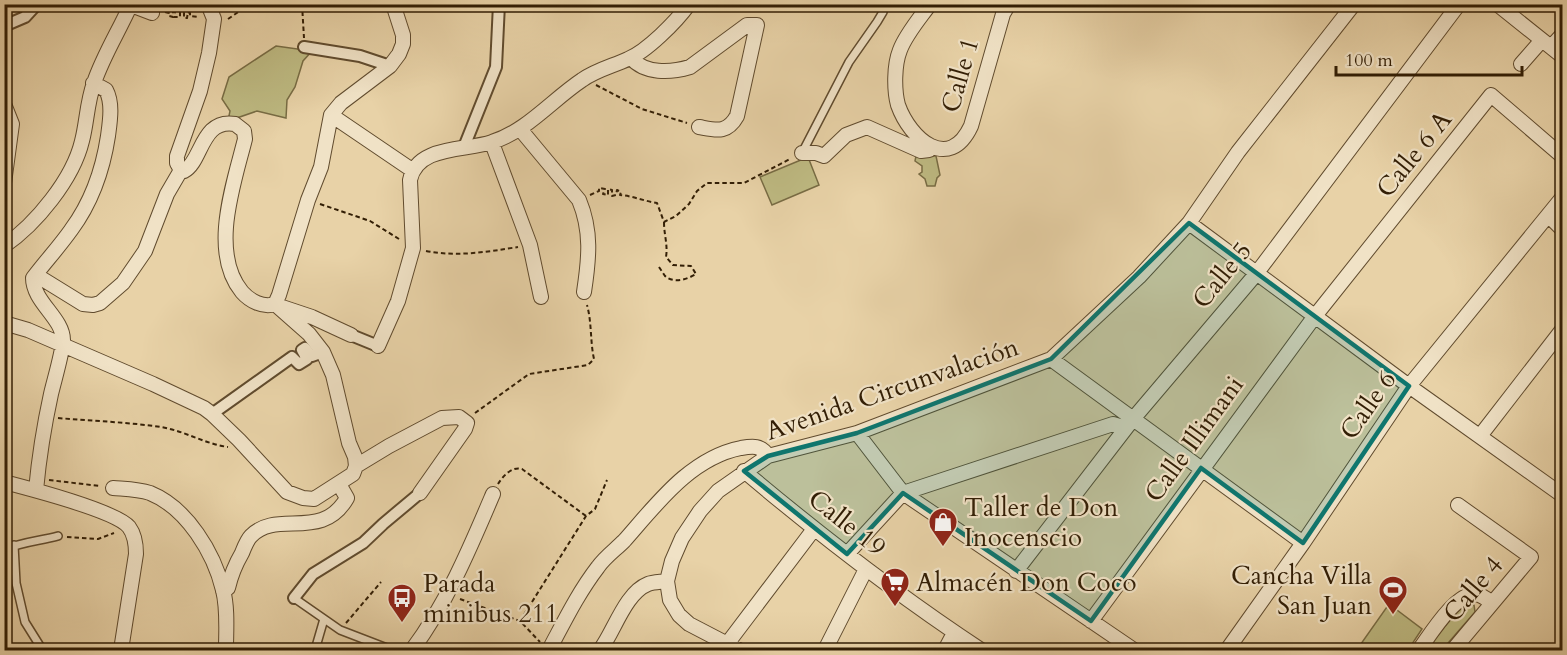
<svg xmlns="http://www.w3.org/2000/svg" width="1567" height="655" font-family="Cardo,serif">
<style>
.green{fill:#beba82;stroke:#786c44;stroke-width:1.5}
.lines{fill:none;stroke-linecap:round;stroke-linejoin:round}
.service-casing{stroke:#604b2e;stroke-width:10}
.pedestrian-casing{stroke:#604b2e;stroke-width:14}
.minor-casing{stroke:#604b2e;stroke-width:16}
.path{stroke:#321e05;stroke-width:2;stroke-dasharray:4.5 3;stroke-linecap:butt}
.service{stroke:#f0e2c6;stroke-width:7}
.pedestrian{stroke:#f0e2c6;stroke-width:10}
.minor{stroke:#f0e2c6;stroke-width:14}
.marked{fill:#0f766e;fill-opacity:0.2;stroke:#0f766e;stroke-width:4.5;stroke-linejoin:round}
.labels{text-anchor:middle;dominant-baseline:central;stroke-width:4.5;stroke-linejoin:round;paint-order:stroke}
.street-label{font-size:26px;fill:#321e05;stroke:#f0e2c6}
.poi-label{font-size:26px;fill:#321e05;stroke:#f0e2c6;text-anchor:start}
</style>
<rect width="100%" height="100%" fill="#e8d2a7"/>
<filter id="stains"><feTurbulence type="fractalNoise" baseFrequency=".00333" numOctaves="4"/><feColorMatrix values="0 0 0 0 .2 0 0 0 0 .09 0 0 0 0 .02 0 0 0 .5 -.17"/></filter>
<radialGradient id="worn" r=".72"><stop offset=".6" stop-color="#630" stop-opacity="0"/><stop offset="1" stop-color="#630" stop-opacity=".3"/></radialGradient>
<!-- green -->
<path class="green" d="M276,46L312,51L303,61L295,87L287,100L286,118L257,111L228,121L230,111L222,99L229,77Z
M916,156H936L940,175L937,178L935,186H927L925,179L919,174L922,172V166L915,161Z
M808,157L819,185L772,205L760,177Z
M1467,601L1474,605L1475,612L1442,650H1423Z
M1389,604L1422,629L1408,650H1361L1358,648Z"/>
<g class="lines">
<!-- service casing -->
<g class="service-casing">
<path id="service" d="M802,153L849,62L877,22L883,12V4
M14,545L16,583L25,622L40,646
M4,550C20,542 40,541 58,536
M294,598L340,630L392,650
M315,650L324,619"/>
</g>
<!-- pedestrian casing -->
<g class="pedestrian-casing">
<path id="pedestrian" d="M4,26L25,17L37,4
M304,47L360,56L390,66
M464,147L496,67L499,4
M351,335L378,346
M212,414L292,357L299,364L307,359L302,350L305,348L312,356L323,352
M294,598L313,574L363,543L383,524L420,493"/>
</g>
<!-- minor casing -->
<g class="minor-casing">
<path id="minor" d="M930,4C920,18 906,34 900,50C894,65 894,90 898,105C910,139 949,173 971,126L1003,14L1009,4
M1497,4L1562,56
M131,5L152,13
M1551,47L1562,35
M631,58C645,74 670,73 690,67L747,25H757L737,116C727,134 716,130 699,127
M1521,64L1542,40
M4,104L12,124L4,183
M331,115L412,170
M520,129L579,200C592,231 589,259 584,292
M492,143L530,245L541,297
M802,153H816L824,156L846,135L867,127L921,151L929,150L931,147
M181,170L184,171C202,162 201,118 235,124L244,131L245,139C234,183 209,252 242,292C250,301 263,308 275,304L279,295L308,200L321,167L331,115L341,103L390,66L399,54L403,44V35L393,4
M181,170L177,163V156L200,91L209,53L214,19L208,4
M1549,216L1562,229
M1189,223L1409,386L1562,495
M4,246C36,224 73,179 82,141C87,122 87,102 94,83C103,56 119,31 131,4
M36,275L83,304L93,305L100,303L123,283L145,251L167,194L181,170
M282,307L312,317L351,335
M4,323L28,330L153,384L204,408L212,414L239,440L287,492L303,498L314,499L353,474L356,466L355,457L349,443L333,375L323,352L309,334L275,304
M378,346L398,301L413,248L410,180C417,145 466,151 492,142C527,131 552,100 582,80C596,70 613,66 628,59C647,51 676,22 689,4
M1051,359L1303,543
M857,433L903,493L1134,650
M1480,436L1562,330
M356,466L389,446L442,418L459,417L467,423L465,429L420,493
M744,471C820,535 899,596 981,650
M4,482C27,488 116,511 129,527C135,535 136,545 136,554L121,650
M113,488C125,489 138,489 150,493C187,508 214,553 223,590C228,609 226,631 226,650
M36,490C39,458 44,426 51,394C54,381 63,351 63,340C63,318 33,302 33,278C45,262 59,247 71,230C91,203 103,169 108,136C110,121 113,103 106,90L93,83
M847,554L903,493L1113,424L1126,428
M1016,571L1133,419L1256,274L1459,4
M223,591L228,588C231,575 235,565 242,553C244,548 247,540 251,536C277,509 322,542 347,498L339,484
M1091,621L1315,316L1491,95L1562,156
M727,644L814,529
M412,650C447,603 470,548 493,494
M549,650C564,622 578,593 598,567C605,557 615,550 624,541C656,505 690,458 741,448C753,446 761,445 768,456
M600,650C614,632 625,593 648,584C653,582 661,582 667,581
M739,650L689,624L679,615L670,600L667,581L672,561L682,538L700,511L718,491L768,456L857,433L1051,359L1139,277L1189,223L1238,152L1354,4
M825,650L866,569
M945,650L954,633
M1227,650L1303,543L1409,386L1562,198
M1419,650C1430,635 1456,592 1476,594C1482,595 1487,599 1492,603
M1453,650L1531,557L1458,505"/>
</g>
<!-- path -->
<path class="path" d="M302,4L304,38
M165,12L169,13V16L173,17V12H175L174,17H180V12L184,13V18H187L188,12L190,13V16L198,17
M228,19L250,4
M596,85L642,109L687,123
M590,195L599,191V188L605,189L603,194L608,195V189L612,190V196L616,195L617,190L621,192L620,195C633,196 644,201 657,203L664,222L676,216L689,204L697,191L707,183H744L790,159
M320,204L370,221L399,239
M426,251C458,257 486,252 518,247
M659,267C661,270 663,273 665,276C674,284 688,279 696,274L691,266L673,265L666,257C668,245 664,235 664,222
M475,413L529,374L588,365L594,359C590,341 592,323 587,305
M58,418C92,421 127,422 161,427C185,431 205,444 228,447
M49,480L100,486
M498,484C503,476 512,466 522,469L586,516
M67,537L98,539L114,533
M460,599L520,621L540,642
M520,621L586,516L595,509L607,480
M346,623L381,582
M50,646H110"/>
<!-- service -->
<use href="#service" class="service"/>
<!-- pedestrian -->
<use href="#pedestrian" class="pedestrian"/>
<!-- minor -->
<use href="#minor" class="minor"/>
</g>
<!-- marked area -->
<path class="marked" d="M1189,223L1409,386L1303,543L1201,468L1091,621L903,493L847,554L744,471L768,456L857,433L1051,359Z"/>
<!-- icons -->
<defs>
<g id="shop-pin" transform="scale(1.5)"><path d="M0 17L-7.5 6A9.5 9.5 0 1 1 7.5 6Z" fill="#8f2418" stroke="#f0e2c6"/><path d="M-5-2.5h2.3a2.7 3.5 0 0 1 5.4 0H5L5.5 6h-11ZM-1.5-2.5h3a1.5 2.3 0 0 0-3 0Z" fill="#fff"/></g>
<g id="supermarket-pin" transform="scale(1.5)"><path d="M0 17L-7.5 6A9.5 9.5 0 1 1 7.5 6Z" fill="#8f2418" stroke="#f0e2c6"/><path d="M-6-5.5h2.5l.6 2H6L4.5 2H-2.5L-4.4-4H-6ZM-1.5 3.2a1.3 1.3 0 1 0 .1 0ZM3 3.2a1.3 1.3 0 1 0 .1 0Z" fill="#fff"/></g>
<g id="stadium-pin" transform="scale(1.5)"><path d="M0 17L-7.5 6A9.5 9.5 0 1 1 7.5 6Z" fill="#8f2418" stroke="#f0e2c6"/><path d="M0-5a6.5 5 0 1 0 0 10a6.5 5 0 1 0 0-10ZM-3.5-1.8h7v3.6h-7Z" fill="#fff"/></g>
<g id="bus-pin" transform="scale(1.5)"><path d="M0 17L-7.5 6A9.5 9.5 0 1 1 7.5 6Z" fill="#8f2418" stroke="#f0e2c6"/><path d="M-5-6H5V4H4V6H2V4H-2V6H-4V4H-5ZM-3.5-4V0h7V-4ZM-3.5 1.2v1.5H-2V1.2ZM2 1.2v1.5H3.5V1.2Z" fill="#fff"/></g>
</defs>
<g fill-rule="evenodd">
<use href="#shop-pin" x="943" y="522"/>
<use href="#supermarket-pin" x="895" y="582"/>
<use href="#stadium-pin" x="1393" y="590"/>
<use href="#bus-pin" x="402" y="598"/>
</g>
<g class="labels">
<!-- street labels -->
<g class="street-label">
<text transform="translate(960 75) rotate(-74)">Calle 1</text>
<text transform="translate(1414 154) rotate(-51)">Calle 6 A</text>
<text transform="translate(1222 275) rotate(-51)">Calle 5</text>
<text transform="translate(892 389) rotate(-19)">Avenida Circunvalación</text>
<text transform="translate(1368 405) rotate(-55)">Calle 6</text>
<text transform="translate(1194 439) rotate(-54)">Calle Illimani</text>
<text transform="translate(847 523) rotate(38)">Calle 19</text>
<text transform="translate(1473 589) rotate(-50)">Calle 4</text>
</g>
<!-- poi labels -->
<g class="poi-label">
<text x="964" y="507">Taller de Don<tspan x="964" dy="30">Inocenscio</tspan></text>
<text x="1372" y="575" text-anchor="end">Cancha Villa<tspan x="1372" dy="30">San Juan</tspan></text>
<text x="916" y="582">Almacén Don Coco</text>
<text x="423" y="583">Parada<tspan x="423" dy="30">minibus 211</tspan></text>
</g>
</g>
<!-- margin -->
<rect width="1567" height="655" fill="none" stroke="#e8d2a7" stroke-width="24"/>
<rect x="6" y="6" width="1555" height="643" fill="none" stroke="#321e05" stroke-width="3"/>
<rect x="12" y="12" width="1543" height="631" fill="none" stroke="#321e05" stroke-width="1.5"/>
<!-- scale -->
<path d="M1336 66v9h186v-9" fill="none" stroke="#321e05" stroke-width="3"/>
<text x="1345" y="66" font-size="18" fill="#321e05" stroke="#f0e2c6" stroke-width="4.5" paint-order="stroke">100 m</text>
<rect width="100%" height="100%" filter="url(#stains)"/>
<rect width="100%" height="100%" fill="url(#worn)"/>
</svg>
